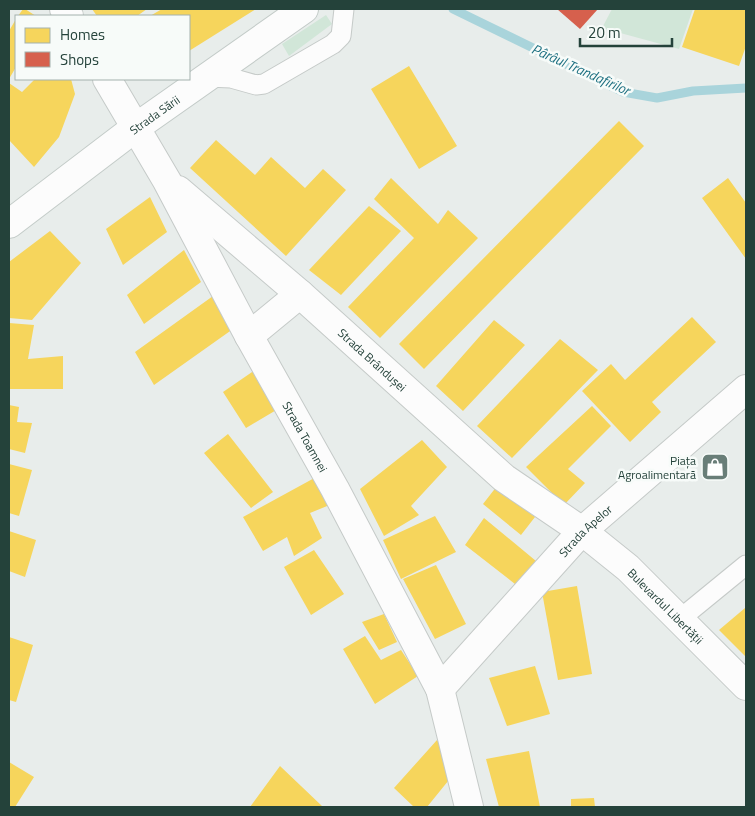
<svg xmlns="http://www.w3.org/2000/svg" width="755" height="816" font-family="'Titillium Web',sans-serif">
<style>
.green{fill:#d1e6d8}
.homes{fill:#f6d55c}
.shops{fill:#d6604d}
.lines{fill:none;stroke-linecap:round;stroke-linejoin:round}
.stream{stroke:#a9d4db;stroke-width:9}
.lane-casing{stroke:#c5cac8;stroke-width:21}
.street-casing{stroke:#c5cac8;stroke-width:30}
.secondary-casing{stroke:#c3cbc8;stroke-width:30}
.lane{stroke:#fcfcfc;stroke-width:19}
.street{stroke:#fcfcfc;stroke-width:28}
.secondary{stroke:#fcfcfc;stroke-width:28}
.labels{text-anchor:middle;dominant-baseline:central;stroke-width:5;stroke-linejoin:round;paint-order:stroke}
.street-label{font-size:12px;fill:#24423a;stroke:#f7fbf9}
.poi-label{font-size:12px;fill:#24423a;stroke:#f7fbf9;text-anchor:end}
.water-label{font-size:14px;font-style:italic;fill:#1c6f80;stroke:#f7fbf9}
</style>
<rect width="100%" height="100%" fill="#e8edeb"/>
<!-- green -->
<path class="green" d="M612,9H693L679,49L602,28Z
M326,15L332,24L289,56L282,44Z"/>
<!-- homes -->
<path class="homes" d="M23,9H25L36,16H18Z
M92,9H147L137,16H97Z
M162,9H256L189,51V16H150Z
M695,9H746V46L739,66L682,47Z
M16,19V67L9,79V31Z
M409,66L457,146L419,169L371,89Z
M35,79H71L75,94L59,137L34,167L9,140V83L22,92Z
M619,121L644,146L424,369L399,344Z
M216,140L255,175L271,157L305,188L323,169L346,190L286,256L190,168Z
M391,178L438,224L448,210L478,238L380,338L348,307L414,238L374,199Z
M728,178L746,203V259L702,198Z
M150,197L167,232L123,265L106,229Z
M369,206L401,231L341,295L309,270Z
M50,231L81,263L32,320L9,318V262Z
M184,250L201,282L144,324L127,295Z
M213,296L233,329L154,385L135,352Z
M692,317L716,342L652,402L661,412L630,442L582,391L611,364L625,380Z
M494,320L525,345L463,411L436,386Z
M9,323L34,325L28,359L63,356V389H9Z
M560,339L598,370L512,458L477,426Z
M255,370L278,409L246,428L223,392Z
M9,405L19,407L17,422L32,423L25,453L9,449Z
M592,406L611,426L568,469L585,483L564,505L526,467Z
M228,434L273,492L251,508L204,453Z
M422,440L447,467L411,506L419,515L384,536L360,489Z
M9,464L32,470L19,516L9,513Z
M318,476L332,504L310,513L322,538L294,556L287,537L263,551L243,517Z
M497,486L535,517L521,535L483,504Z
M435,516L456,552L401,579L383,540Z
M484,518L536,561L515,584L465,545Z
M9,531L36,540L25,577L9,571Z
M314,550L344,594L311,615L284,567Z
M436,565L466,624L435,639L403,579Z
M577,586L592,674L558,680L542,592Z
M745,608L746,609V657L719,630Z
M384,614L397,642L379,650L362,622Z
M365,636L381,660L401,650L418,676L375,704L343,649Z
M9,637L33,645L16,702L9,700Z
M535,666L550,714L507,726L489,678Z
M437,740L457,770L427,807H414L394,788Z
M529,751L540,807H499L486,759Z
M9,762L34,777L15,807H9Z
M280,766L322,806L321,807H250Z
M594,798L595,807H571V799Z"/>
<!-- shops -->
<path class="shops" d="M557,9H598L580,29Z"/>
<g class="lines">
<!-- stream -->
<path class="stream" d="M453,9L623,92L657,98L693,91L746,88"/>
<!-- lane casing -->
<g class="lane-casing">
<path id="lane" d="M207,77L231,78L256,85L264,84L333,44L341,36L344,9
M680,619L746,565"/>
</g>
<!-- street casing -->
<g class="street-casing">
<g id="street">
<path d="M64,9L69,16"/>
<path id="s1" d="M107,79L167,181L249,336L335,489L440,689L469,807"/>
<path id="s2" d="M178,190L300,294L504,478L582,531L628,568L746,686"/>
<path d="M249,336L300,294"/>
<path id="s3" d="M440,689L582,531L746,389"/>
</g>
</g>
<!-- secondary casing -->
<g class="secondary-casing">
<g id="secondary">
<path id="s4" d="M9,224L135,128L304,9"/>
</g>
</g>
<!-- lane -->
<use href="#lane" class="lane"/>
<!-- street -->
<use href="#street" class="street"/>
<!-- secondary -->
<use href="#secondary" class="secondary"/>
</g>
<!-- icons -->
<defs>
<g id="shop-square" transform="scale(1.4375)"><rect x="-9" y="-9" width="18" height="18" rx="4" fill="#697e78" stroke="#f7fbf9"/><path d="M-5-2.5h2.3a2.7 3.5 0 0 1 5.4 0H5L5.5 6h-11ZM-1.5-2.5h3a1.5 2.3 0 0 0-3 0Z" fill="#fff"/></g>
</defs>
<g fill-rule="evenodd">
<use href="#shop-square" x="715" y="467"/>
</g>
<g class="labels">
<!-- street labels -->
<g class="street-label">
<text stroke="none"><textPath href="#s4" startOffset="182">Strada Sării</textPath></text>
<text stroke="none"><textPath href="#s2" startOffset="258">Strada Brândușei</textPath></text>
<text stroke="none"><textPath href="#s1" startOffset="409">Strada Toamnei</textPath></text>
<text stroke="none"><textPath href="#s3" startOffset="215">Strada Apelor</textPath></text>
<text stroke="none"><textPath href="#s2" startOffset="642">Bulevardul Libertății</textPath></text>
</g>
<!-- poi labels -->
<g class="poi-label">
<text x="696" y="460">Piața<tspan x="696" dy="14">Agroalimentară</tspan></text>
</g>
<!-- water labels -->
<g class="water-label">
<text transform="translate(581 69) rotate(24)">Pârâul Trandafirilor</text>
</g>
</g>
<!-- border -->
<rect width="755" height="816" fill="none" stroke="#24423a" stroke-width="20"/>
<!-- legend -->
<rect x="15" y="15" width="175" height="65" fill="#f7fbf9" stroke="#a3b1ad"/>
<rect x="25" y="28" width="25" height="15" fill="#f6d55c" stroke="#a3b1ad"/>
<text x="60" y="40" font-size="15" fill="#24423a">Homes</text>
<rect x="25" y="52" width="25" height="15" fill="#d6604d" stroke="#a3b1ad"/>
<text x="60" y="65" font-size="15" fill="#24423a">Shops</text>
<!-- scale -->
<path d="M580 38v8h92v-8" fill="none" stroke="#24423a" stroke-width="2.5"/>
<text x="588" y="38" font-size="15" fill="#24423a" stroke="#f7fbf9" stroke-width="4" paint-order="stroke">20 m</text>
</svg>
